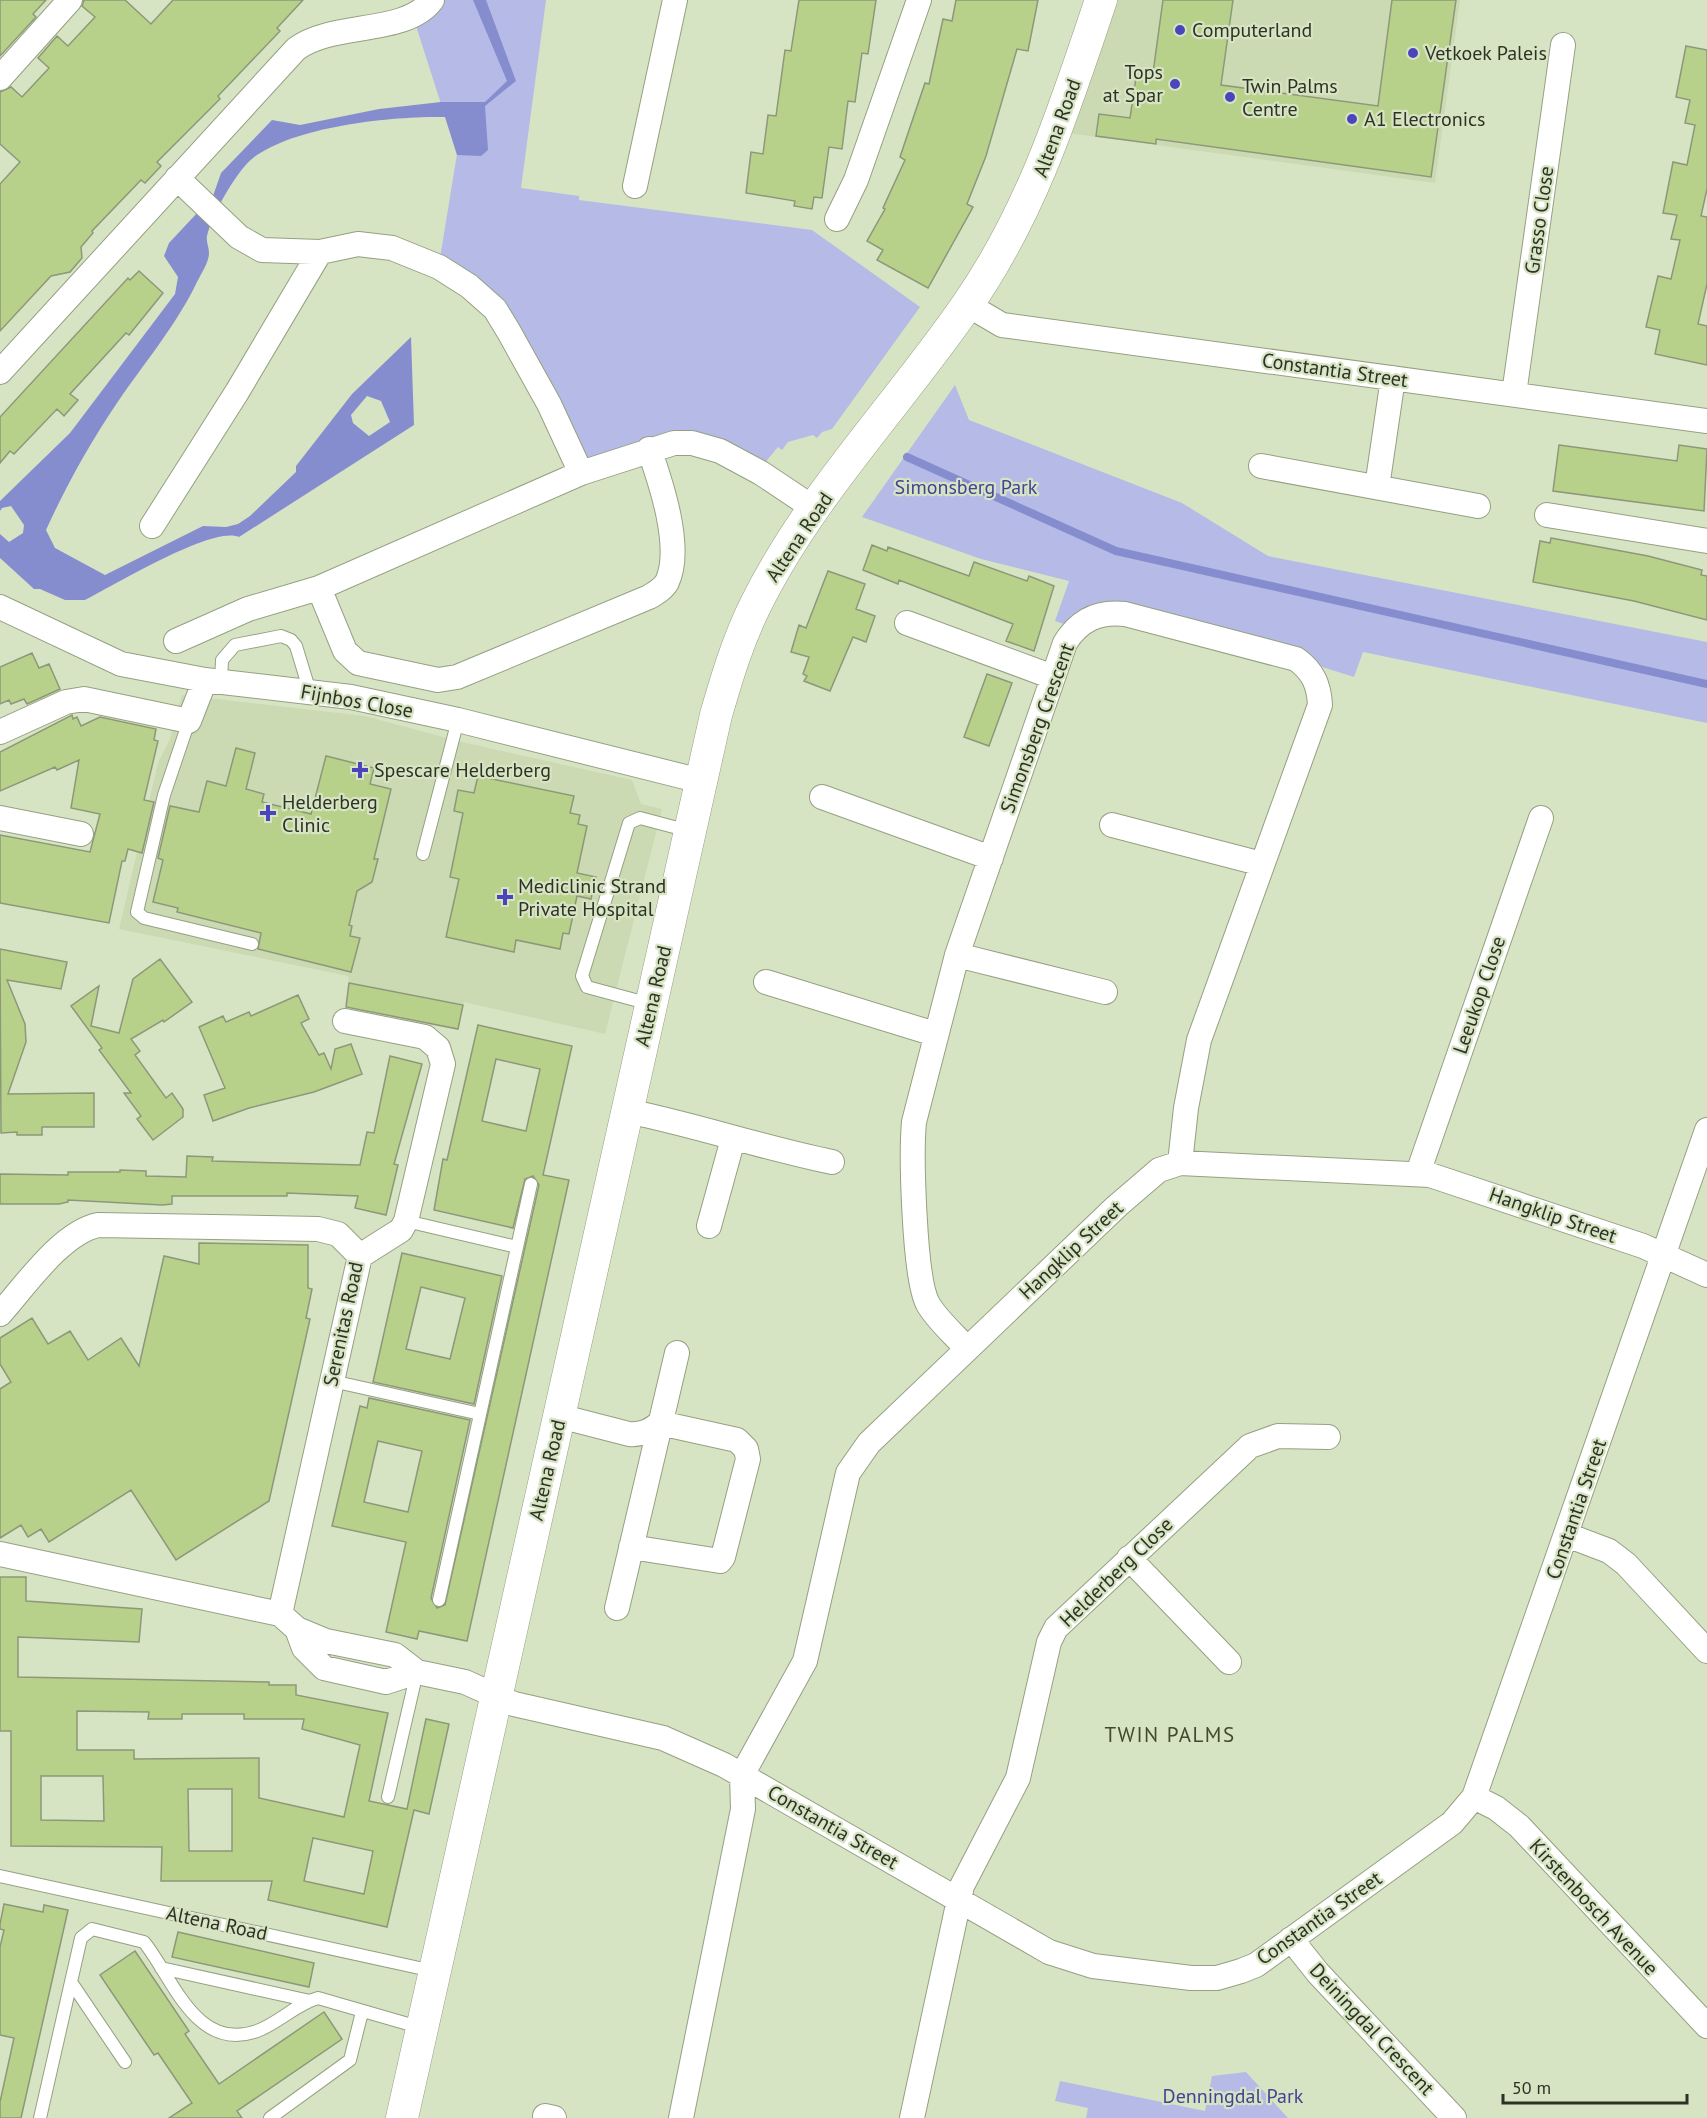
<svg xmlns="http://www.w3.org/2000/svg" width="1707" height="2118" font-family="'PT Sans',sans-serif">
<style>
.built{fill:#cbdab2}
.green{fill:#b5bbe6}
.water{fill:#868dcf;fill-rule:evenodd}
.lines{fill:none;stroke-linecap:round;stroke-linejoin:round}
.stream{stroke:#868dcf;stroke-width:8}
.building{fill:#b8d18a;stroke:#8d987a;stroke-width:1.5;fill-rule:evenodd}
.service-casing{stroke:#95a082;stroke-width:14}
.minor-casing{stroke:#95a082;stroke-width:26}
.tertiary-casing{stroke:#95a082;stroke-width:33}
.service{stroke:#fff;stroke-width:12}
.minor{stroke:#fff;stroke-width:24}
.tertiary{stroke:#fff;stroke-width:32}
.poi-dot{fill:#4b45bc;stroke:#d7e4c3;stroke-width:2}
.labels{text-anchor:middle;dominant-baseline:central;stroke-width:4.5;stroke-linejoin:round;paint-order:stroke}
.poi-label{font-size:20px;fill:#2d3225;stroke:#d7e4c3;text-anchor:start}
.street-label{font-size:20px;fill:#2d3225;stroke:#d7e4c3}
.park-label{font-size:20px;fill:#424393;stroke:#d7e4c3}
.neighbourhood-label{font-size:21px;letter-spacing:1.5px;fill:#404a2e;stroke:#d7e4c3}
</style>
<rect width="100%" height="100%" fill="#d7e4c3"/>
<!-- built -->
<path class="built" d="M1104,0H1460L1435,183L1060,132Z
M182,695L365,716L462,742L632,780L641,804L662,809L605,1034L464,1002L463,1005L349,983L348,976L119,929L158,763L170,739Z"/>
<!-- green -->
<path class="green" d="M433,0H546L521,188L579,196V200L812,230L920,307L832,429L822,432L817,438L813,435L788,442L782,450L778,447L759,470L692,441L581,472L510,331L439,264L457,154L417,29L416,17Z
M955,385L969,420L1182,503L1268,556L1707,642V723L1363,652L1354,677L1319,666L1306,652L1297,647L1115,602C1094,599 1079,610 1064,624L1055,621L1069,581L981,559L862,517Z
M1246,2072L1288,2118H1086L1088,2108L1055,2101L1060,2081L1205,2111L1212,2076Z"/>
<!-- water -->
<path class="water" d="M473,0H486L516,81L485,106L488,150L481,156L457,155L445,117C392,116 295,126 253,158C237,170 211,216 207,236C206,242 209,247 209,253C209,262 201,274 197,282C176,326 144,363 117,403C90,443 66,486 46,530L55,548L105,575L203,526L226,527L238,524L250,516L296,472V466L352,394L411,337L414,425L239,537C213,525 113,586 85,600H65L40,589H34L0,558V534L9,542L23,533L24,525L11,506L2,508L0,511V501L70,433L175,294L178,277L164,256L169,243L213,196L221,173L272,120L300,125L379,109L441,102H485L507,81ZM367,396L381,401L390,422L369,436L353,423L351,415Z"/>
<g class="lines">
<!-- stream -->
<path class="stream" d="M907,457L1116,551L1707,684"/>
</g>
<!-- building -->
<path class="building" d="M0,0H46L33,14L36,17L0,56Z
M84,0H125L151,24L173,0H303L277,28L280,31L218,96L220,99L157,162L161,166L145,183L141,180L92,231L93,233L81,247L82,258L70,272L51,276L0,331V184L20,162L0,144V92L11,87L22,97L49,68L38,58L57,36L68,46L95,17L82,6Z
M799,0H876L868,54L862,53L855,102L848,101L842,149L829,147L822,198L814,197L812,209L794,206L795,201L746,193L751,152L763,154L768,115L776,116L785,50L791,51Z
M956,0H1038L1028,51L1017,49L986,156L967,204L973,207L928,288L877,260L883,250L867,241L885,209L883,208L905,160L900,157L925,83L929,84L943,19L952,21Z
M1163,0H1233L1221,85L1378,106L1392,0H1456L1431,177L1156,139V144L1096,136L1099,114L1130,118L1137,71L1153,73Z
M1686,46L1707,50V189L1701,216L1707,217V284L1698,324L1707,326V365L1655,354L1660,330L1646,327L1658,276L1671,279L1680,240L1671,239L1677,215L1663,213L1673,162L1687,165L1695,125L1685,123L1690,100L1676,97Z
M139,271L163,293L129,335L126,333L70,394L78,400L64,416L57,409L14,454L10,451L0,463V417L128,278L130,280Z
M1559,445L1677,461L1679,445L1707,449L1704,511L1553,491Z
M1551,538L1648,556L1702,570L1701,575L1707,576V620L1634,601L1533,582L1540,541L1550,543Z
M872,545L887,551L888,547L969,576L974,562L1027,581L1029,576L1054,586L1034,651L1006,641L1013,624L899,580L898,584L863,570Z
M828,571L865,584L856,609L875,616L866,642L853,637L830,691L804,681L807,676L803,674L809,657L791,652L799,625L806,628Z
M32,653L39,668L49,664L60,689L27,704L24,699L11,704L9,700L0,704V667Z
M987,674L1012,683L989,746L964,737Z
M72,715L73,719L77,717L81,726L100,717L156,729L154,740L158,741L144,800L154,802L142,853L128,849L125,861H122L109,923L0,903V835L90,852L100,814L71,808L79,760L57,770L55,767L0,791V752Z
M236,748L255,753L246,789L264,794L262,802L311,814L326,756L374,768L370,784L391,789L374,859H378L372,882L357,891L349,925L352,926L350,936L360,938L351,972L258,949L261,933L177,912L178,908L153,902L163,860L158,858L170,806L199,812L207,781L226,786Z
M478,776L574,796L570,813L580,815L578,824L587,826L577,873L596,877L591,899L577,896L569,934L563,933L560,949L516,940L514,952L446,937L459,879L450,877L463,813L454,811L458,790L474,793Z
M0,949L67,962L61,989L7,980L25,1024L26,1042L8,1094L94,1093V1127H42V1135H17V1132L1,1133Z
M160,959L192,1002L164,1022L163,1020L131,1039L140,1051L135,1055L166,1098L172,1093L183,1109V1117L153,1140L137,1119L141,1116L124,1093H131L99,1050L102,1048L71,1006L99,986L91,1026L119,1033L133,979Z
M349,983L463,1005L458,1029L346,1007Z
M298,995L309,1019L301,1023L319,1055L324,1053L331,1069L335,1049L351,1044L362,1074L314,1092L249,1108L213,1121L204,1095L225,1088L199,1027L223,1016L226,1022L249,1012L251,1016Z
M478,1025L572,1046L543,1175L569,1180L467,1641L419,1631L417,1639L386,1632L406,1542L332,1526L360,1406L367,1408L369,1398L470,1420L431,1598L437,1608L445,1605L539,1185L533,1176L525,1179L513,1228L434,1210L443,1159L447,1160ZM496,1059L540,1069L526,1131L482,1121ZM378,1441L422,1451L408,1512L364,1502Z
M390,1056L422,1064L394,1164L398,1165L386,1215L355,1208L358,1196L287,1193V1196H172V1204L162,1205L68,1200V1202L59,1204H0V1174L68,1175V1172H120V1170L146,1171V1176L186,1177L187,1156L213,1157L212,1161L360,1165L367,1132L374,1133Z
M199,1243L308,1245V1288L312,1289L306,1318L310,1319L269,1501L176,1560L131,1490L49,1542L41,1529L28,1537L21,1525L0,1538V1389L11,1382L0,1364V1338L32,1318L48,1344L70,1331L88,1360L121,1338L139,1366L164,1256L199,1264Z
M402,1253L502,1276L474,1404L373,1382ZM421,1287L465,1298L450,1359L406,1349Z
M0,1577H26V1601L142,1609L139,1642L18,1637V1677L269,1682V1685H296V1695L388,1713L369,1801L407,1809L426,1719L449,1724L429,1814L414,1810L387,1927L268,1900L272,1881H161L162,1847L11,1846V1731H0ZM77,1711L149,1712L148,1719H182V1714H244V1719H304L302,1729L360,1745L344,1817L259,1798V1758L134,1759V1750H77ZM41,1776H103L104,1821L41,1820ZM188,1789H232V1851H189ZM313,1838L373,1851L364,1894L304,1881Z
M4,1904L43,1912L44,1905L68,1910L21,2118H0V2102L14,2038L0,2035V1947L4,1930L0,1929V1924Z
M178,1932L314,1963L309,1987L172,1957Z
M135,1951L189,2031L185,2034L219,2084L324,2012L342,2039L237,2111L242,2118H169L192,2103L158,2053L154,2055L100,1975Z"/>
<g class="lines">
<!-- service casing -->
<g class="service-casing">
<path id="service" d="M221,682L222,660L235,645L281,636L291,640L296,646L310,692
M189,721L164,795L137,912L144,918L252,944
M423,854L458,720
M650,1004L587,987L582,976L629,823L640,818L689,831
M406,1221L517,1247
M332,1381L480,1414
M439,1600L531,1184
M388,1797L417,1672
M0,1876L433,1971
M161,1968L310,2001
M71,1982L125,2062
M40,2118L81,1938L92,1929L144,1942C173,1978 196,2053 257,2031C279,2023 296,2004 318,1998L422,2028
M270,2118L350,2060L362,2012"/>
</g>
<!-- minor casing -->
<g class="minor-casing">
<path id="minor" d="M0,78L70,0
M177,178L239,237L262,250L320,252L358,244L392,248L439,267L469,286L495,309L509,332L549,404L581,473
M635,186L675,0
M837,219L856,180L919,0
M968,305L1002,325L1707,421
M0,372L296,49C333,21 405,36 432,0
M1514,394L1563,45
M1261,466L1478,506
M1377,487L1393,378
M1547,515L1707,541
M152,526L237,392L320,252
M319,588L345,651L358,663L438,680L457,677L649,597C656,593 663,589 667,582C683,548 661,483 649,449
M0,607L121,664L205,680L351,697L458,720L701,781
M907,623L1053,677
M176,641L248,609L319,588L581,473L674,443H692L720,451L761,473L815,509
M0,732L66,702L84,699L189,721L205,680
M822,797L991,858
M0,818L81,834
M1112,825L1262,864
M957,955L1105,992
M766,982L935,1034
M345,1021L425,1037L438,1048L443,1064L406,1221L401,1230L360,1256
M627,1111C696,1125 763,1148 832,1162
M1418,1173L1541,818
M709,1226L733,1139
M0,1314C25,1286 61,1233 98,1225L318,1229L338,1234L360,1256L280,1614L297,1629L326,1641L395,1655L417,1672L465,1682L514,1704L663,1738L724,1765L1049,1952L1093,1966L1191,1978H1217L1241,1971L1256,1965L1452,1823L1474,1797L1707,1130
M967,1349C955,1335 937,1320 928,1304C914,1279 911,1154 914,1122L957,955L1065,643C1079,620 1099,611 1125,614L1296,659C1313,671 1319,685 1320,705L1199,1040L1186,1108L1180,1163
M559,1416L629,1434C642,1435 650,1431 660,1423L737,1440L746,1449L748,1459L723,1557L720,1561L631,1547
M1567,1535L1609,1551L1626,1564L1707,1651
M0,1554L280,1614
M1129,1558L1229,1662
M617,1608L677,1353
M297,1629L304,1648L324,1668L386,1682L417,1672
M1474,1797L1496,1808L1519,1826L1707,2026
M1291,1939L1318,1973L1454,2118
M545,2116L554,2118
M681,2118L743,1809L742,1775L805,1661L848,1473L869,1443L1117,1206L1159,1170L1180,1163L1430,1175L1643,1246L1707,1275
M912,2118L962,1886L1018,1778L1049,1642L1056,1628L1250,1446L1278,1436L1328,1437"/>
</g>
<!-- tertiary casing -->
<g class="tertiary-casing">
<path id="tertiary" d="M402,2118L716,715C727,677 738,640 756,604C810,495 898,405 967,305C1032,212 1065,107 1101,0"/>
</g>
<!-- service -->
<use href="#service" class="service"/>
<!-- minor -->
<use href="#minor" class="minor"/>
<!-- tertiary -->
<use href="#tertiary" class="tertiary"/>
</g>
<!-- markers -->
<g class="poi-dot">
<circle cx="1180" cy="30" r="6"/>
<circle cx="1413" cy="53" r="6"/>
<circle cx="1175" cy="84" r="6"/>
<circle cx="1230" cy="97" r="6"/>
<circle cx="1352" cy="119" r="6"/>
<path d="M357 761h6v6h6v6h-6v6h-6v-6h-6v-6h6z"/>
<path d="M265 804h6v6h6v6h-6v6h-6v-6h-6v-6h6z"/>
<path d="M502 888h6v6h6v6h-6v6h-6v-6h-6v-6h6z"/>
</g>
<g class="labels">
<!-- poi labels -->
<g class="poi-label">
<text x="1192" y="30">Computerland</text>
<text x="1425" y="53">Vetkoek Paleis</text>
<text x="1163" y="72" text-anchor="end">Tops<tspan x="1163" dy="23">at Spar</tspan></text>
<text x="1242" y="86">Twin Palms<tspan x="1242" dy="23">Centre</tspan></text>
<text x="1364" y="119">A1 Electronics</text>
<text x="374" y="770">Spescare Helderberg</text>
<text x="282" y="802">Helderberg<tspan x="282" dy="23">Clinic</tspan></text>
<text x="518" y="886">Mediclinic Strand<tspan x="518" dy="23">Private Hospital</tspan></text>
</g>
<!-- street labels -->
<g class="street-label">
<text transform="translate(1057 128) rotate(-70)">Altena Road</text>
<text transform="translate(1539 220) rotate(-82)">Grasso Close</text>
<text transform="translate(1335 370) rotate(8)">Constantia Street</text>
<text transform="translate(799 537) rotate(-56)">Altena Road</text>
<text transform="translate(357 701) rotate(10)">Fijnbos Close</text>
<text transform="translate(1037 728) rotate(-70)">Simonsberg Crescent</text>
<text transform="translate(1479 995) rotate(-71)">Leeukop Close</text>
<text transform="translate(653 996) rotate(-77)">Altena Road</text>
<text transform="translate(1553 1215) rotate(19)">Hangklip Street</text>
<text transform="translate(1071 1250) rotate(-43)">Hangklip Street</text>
<text transform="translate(343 1324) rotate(-78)">Serenitas Road</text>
<text transform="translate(547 1470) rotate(-77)">Altena Road</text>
<text transform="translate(1576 1509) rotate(-71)">Constantia Street</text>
<text transform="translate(1116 1572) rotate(-44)">Helderberg Close</text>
<text transform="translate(833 1827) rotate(30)">Constantia Street</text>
<text transform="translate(1594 1907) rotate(47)">Kirstenbosch Avenue</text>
<text transform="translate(1319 1918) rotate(-35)">Constantia Street</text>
<text transform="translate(217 1923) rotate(12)">Altena Road</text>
<text transform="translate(1372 2029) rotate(47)">Deiningdal Crescent</text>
</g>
<!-- park labels -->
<g class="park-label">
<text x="966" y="487">Simonsberg Park</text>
<text x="1233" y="2096">Denningdal Park</text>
</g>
<!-- neighbourhood labels -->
<g class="neighbourhood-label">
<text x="1170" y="1734">TWIN PALMS</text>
</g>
</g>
<!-- scale -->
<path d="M1503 2094v9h184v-9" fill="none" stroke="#2d3225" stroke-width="3"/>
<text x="1512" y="2094" font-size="18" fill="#2d3225" stroke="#d7e4c3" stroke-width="4.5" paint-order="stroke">50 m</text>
</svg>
